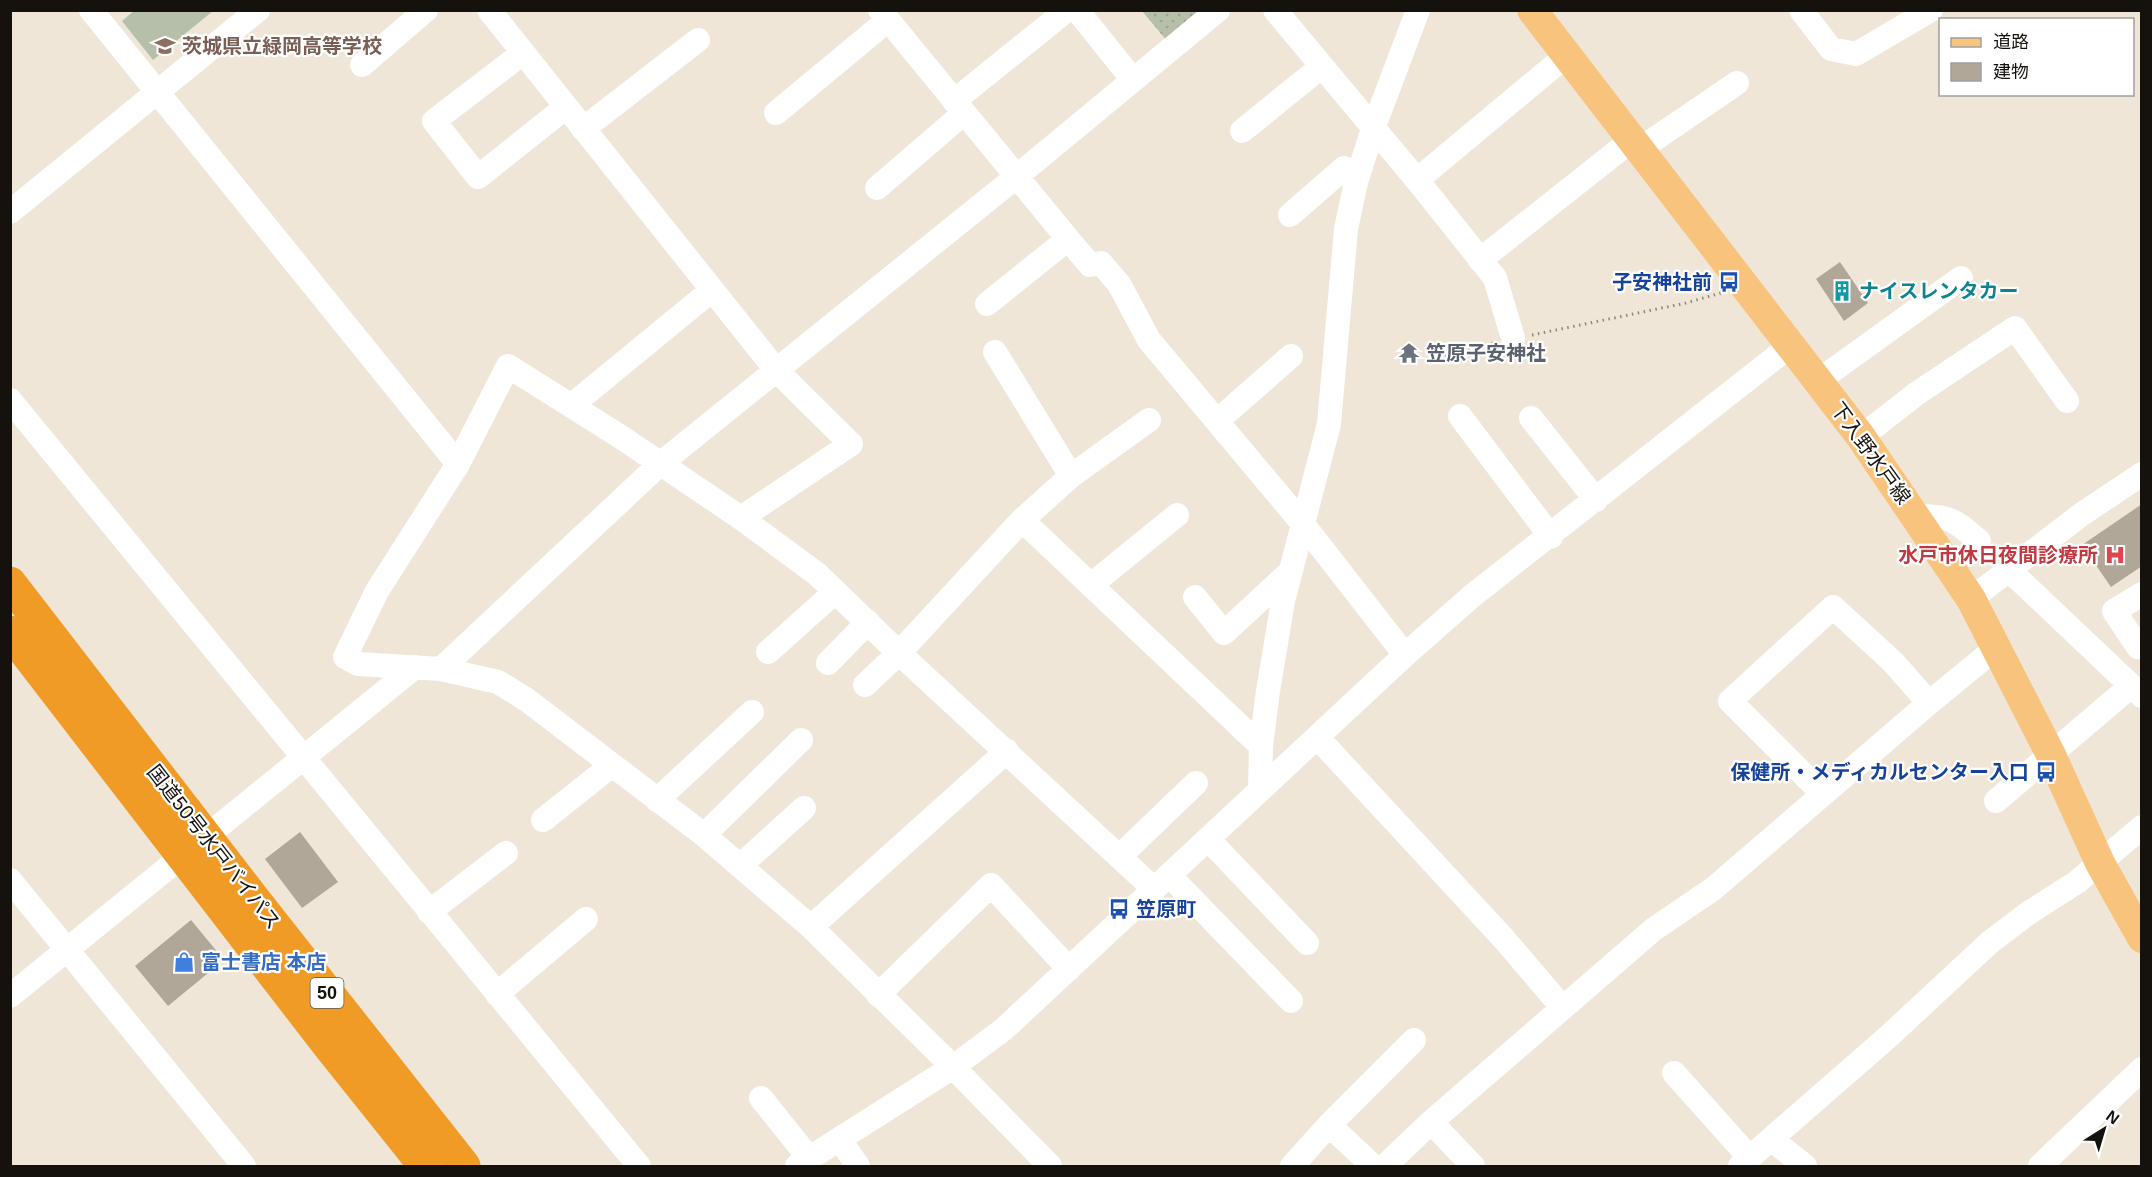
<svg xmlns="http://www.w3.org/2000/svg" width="2152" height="1177" font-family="Arial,'Noto Sans JP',sans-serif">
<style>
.park{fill:url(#park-dots)}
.pitch{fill:#b5bfaa}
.building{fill:#b0a799}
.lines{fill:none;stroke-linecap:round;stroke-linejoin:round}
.path{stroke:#8e887d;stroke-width:3;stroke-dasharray:1.5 4.5;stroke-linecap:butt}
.minor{stroke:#fff;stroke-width:24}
.major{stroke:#f7c37d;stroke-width:30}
.highway{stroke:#f19b27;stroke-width:33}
.labels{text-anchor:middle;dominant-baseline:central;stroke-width:4.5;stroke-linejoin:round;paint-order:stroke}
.shield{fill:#fff;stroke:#5b5956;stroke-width:1.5}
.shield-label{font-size:18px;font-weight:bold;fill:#15120d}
.education-label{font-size:20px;font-weight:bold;fill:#785e54;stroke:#fff;text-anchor:start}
.transit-label{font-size:20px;font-weight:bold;fill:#164399;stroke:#fff;text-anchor:end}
.culture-label{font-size:20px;font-weight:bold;fill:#0d838f;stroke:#fff;text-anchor:start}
.worship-label{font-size:20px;font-weight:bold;fill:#5b616d;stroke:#fff;text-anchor:start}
.street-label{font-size:20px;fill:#15120d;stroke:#fff}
.health-label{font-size:20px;font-weight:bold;fill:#be3a42;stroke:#fff;text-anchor:end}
.shop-label{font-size:20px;font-weight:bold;fill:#366cbe;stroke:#fff;text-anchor:start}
</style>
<defs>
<pattern id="park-dots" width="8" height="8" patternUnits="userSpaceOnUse" patternTransform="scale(1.5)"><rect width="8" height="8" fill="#b5bfaa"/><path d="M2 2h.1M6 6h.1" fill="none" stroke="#9ba391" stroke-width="1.8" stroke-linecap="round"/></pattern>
</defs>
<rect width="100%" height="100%" fill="#efe6d7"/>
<!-- park -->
<path class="park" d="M1142,11H1206L1168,42Z"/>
<!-- pitch -->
<path class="pitch" d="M135,10H213V11L153,60L122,21Z"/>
<!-- building -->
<path class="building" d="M1840,262L1868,303L1844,321L1816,279Z
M2142,504V566L2111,587L2082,545Z
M300,832L338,882L302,908L265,859Z
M191,920L224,960L168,1006L135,966Z"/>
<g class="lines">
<!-- path -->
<path class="path" d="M1532,335L1686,303L1721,293
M1445,355L1493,343"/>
<!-- minor -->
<path class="minor" d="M91,10L458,464
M489,10L777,371L851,444L741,518
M880,10L1068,239L1090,265L1101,263L1119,284L1149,340L1303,524L1405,655
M1077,10L1133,80
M1275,10L1417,180L1495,278L1513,338
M1801,10L1831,49L1856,54L1931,10
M523,53L434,121L478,177L566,107
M362,65L426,10
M954,101L1067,10
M776,113L888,20
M583,129L698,40
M1242,131L1321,67
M1640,149L1737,83
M1417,180L1567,55
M877,188L964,113
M10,212L258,10
M1290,215L1344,168L1356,182
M1480,260L1633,139
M987,304L1068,239
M995,352L1071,476
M1818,381L1961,278
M10,400L639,1166
M572,405L712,290
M1460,416L1551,537
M1531,418L1596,500
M1217,421L1291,356
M1861,437L1916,394L2015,328L2067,401
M1916,516C1951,516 1953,519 1979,541
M1022,520L1261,746
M2009,570L2142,696
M1091,585L1177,515
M1195,597L1224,633L1291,571
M1971,599L2082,514L2142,474
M2138,647L2114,611L2142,594
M768,652L835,592
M828,663L868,622
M441,669L660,464L1016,177L1218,10
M865,685L899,653L1022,520L1071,476L1149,420
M1317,737L1504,939L1562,1007
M1260,790L1261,746L1268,691L1283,601L1329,424L1346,229L1356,182L1373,129L1418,10
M1823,794L1730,701L1833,607L1893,662L1929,703
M657,800L752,712
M1996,801L2131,686
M543,820L612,765
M704,835L801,740
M1208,839L1307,943
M1119,857L1196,783
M741,865L804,808
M1169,875L1291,1001
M10,880L244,1166
M429,912L506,853
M811,927L1007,751
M497,994L586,919
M878,995L991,885L1069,969
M10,996L415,667
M1674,1073L1750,1158
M761,1098L809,1158
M1431,1122L1473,1166
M1329,1125L1373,1166
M840,1140L858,1166
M1772,1140L1805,1166
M797,1166L953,1067L1004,1029L1405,655L1472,596L1791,345
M1050,1166L953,1067L811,927L704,835L527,700L498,682L441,669L358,664L345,657L377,591L458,464L508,366L621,437L741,518L817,574L899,653L1154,889
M1292,1166L1329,1125L1414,1040
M1385,1166L1431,1122L1654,929L1713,889L1929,703L1996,648
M1740,1166L1889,1036L1989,943L2027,914L2077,882L2142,827
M2040,1166L2142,1069"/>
<!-- major -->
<path class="major" d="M1532,10L1861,437L1971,599L2050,753L2100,863L2142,938"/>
<!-- highway -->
<path class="highway" d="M10,583L253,898L464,1166
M10,632L329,1046L425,1166"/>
</g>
<!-- icons -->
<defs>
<g id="school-bare" transform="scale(1.62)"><path d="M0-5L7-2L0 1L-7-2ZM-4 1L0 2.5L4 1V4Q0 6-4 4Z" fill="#8d6e63" stroke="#fff" stroke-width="2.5" paint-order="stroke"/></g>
<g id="bus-bare" transform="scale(1.62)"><path d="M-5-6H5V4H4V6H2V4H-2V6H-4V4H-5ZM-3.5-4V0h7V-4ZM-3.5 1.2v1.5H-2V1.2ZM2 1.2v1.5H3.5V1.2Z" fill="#1a4fb4" stroke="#fff" stroke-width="2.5" paint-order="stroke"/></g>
<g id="building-bare" transform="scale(1.62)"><path d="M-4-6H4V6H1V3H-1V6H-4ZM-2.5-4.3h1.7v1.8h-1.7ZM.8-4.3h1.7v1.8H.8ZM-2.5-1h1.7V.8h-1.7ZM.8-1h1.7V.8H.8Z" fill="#0f9aa8" stroke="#fff" stroke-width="2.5" paint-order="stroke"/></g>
<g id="temple-bare" transform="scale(1.62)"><path d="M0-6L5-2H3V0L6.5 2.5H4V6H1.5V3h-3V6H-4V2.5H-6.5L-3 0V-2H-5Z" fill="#6b7280" stroke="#fff" stroke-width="2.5" paint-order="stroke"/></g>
<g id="hospital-bare" transform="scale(1.62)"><path d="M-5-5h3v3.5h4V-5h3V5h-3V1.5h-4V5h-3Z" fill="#e0444e" stroke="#fff" stroke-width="2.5" paint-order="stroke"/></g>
<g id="shop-bare" transform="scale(1.62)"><path d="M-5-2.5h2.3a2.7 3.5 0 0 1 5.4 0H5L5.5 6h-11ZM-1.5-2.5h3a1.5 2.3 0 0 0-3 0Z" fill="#3f7fe0" stroke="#fff" stroke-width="2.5" paint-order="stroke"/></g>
</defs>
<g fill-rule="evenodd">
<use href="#school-bare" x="165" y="46"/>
<use href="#bus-bare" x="1729" y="282"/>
<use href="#building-bare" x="1842" y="291"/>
<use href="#temple-bare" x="1409" y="353"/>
<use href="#hospital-bare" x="2115" y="555"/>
<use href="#bus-bare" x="2046" y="772"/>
<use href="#bus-bare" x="1119" y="909"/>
<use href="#shop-bare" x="184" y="962"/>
</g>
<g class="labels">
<!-- shield labels -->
<rect class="shield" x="310.5" y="978" width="33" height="30" rx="4.5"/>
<g class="shield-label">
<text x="327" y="993">50</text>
</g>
<!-- education labels -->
<g class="education-label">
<text x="182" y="46">茨城県立緑岡高等学校</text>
</g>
<!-- transit labels -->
<g class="transit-label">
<text x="1712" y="282">子安神社前</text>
<text x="2029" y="772">保健所・メディカルセンター入口</text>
<text x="1136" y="909" text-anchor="start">笠原町</text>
</g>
<!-- culture labels -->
<g class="culture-label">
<text x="1859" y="291">ナイスレンタカー</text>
</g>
<!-- worship labels -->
<g class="worship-label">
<text x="1426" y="353">笠原子安神社</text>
</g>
<!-- street labels -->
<g class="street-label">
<text transform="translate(1871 453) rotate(54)">下入野水戸線</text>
<text transform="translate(214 847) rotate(52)">国道50号水戸バイパス</text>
</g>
<!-- health labels -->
<g class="health-label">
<text x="2098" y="555">水戸市休日夜間診療所</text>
</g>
<!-- shop labels -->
<g class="shop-label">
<text x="201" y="962">富士書店 本店</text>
</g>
</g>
<!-- border -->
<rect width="2152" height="1177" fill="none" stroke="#15120d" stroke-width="24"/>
<!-- legend -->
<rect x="1939" y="18" width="195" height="78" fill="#ffffff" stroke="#a1a09e" stroke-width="1.5"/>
<rect x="1951" y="38" width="30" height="9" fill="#f7c37d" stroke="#a1a09e" stroke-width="1.5"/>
<text x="1993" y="48" font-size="18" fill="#15120d">道路</text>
<rect x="1951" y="63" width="30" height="18" fill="#b0a799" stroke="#a1a09e" stroke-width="1.5"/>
<text x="1993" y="78" font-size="18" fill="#15120d">建物</text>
<!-- north arrow -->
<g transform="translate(2104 1129) rotate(37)" stroke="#ffffff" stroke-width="4.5" paint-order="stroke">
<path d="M0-4.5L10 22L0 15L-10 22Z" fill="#15120d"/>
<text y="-9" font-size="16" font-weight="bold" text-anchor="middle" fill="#15120d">N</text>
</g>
</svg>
